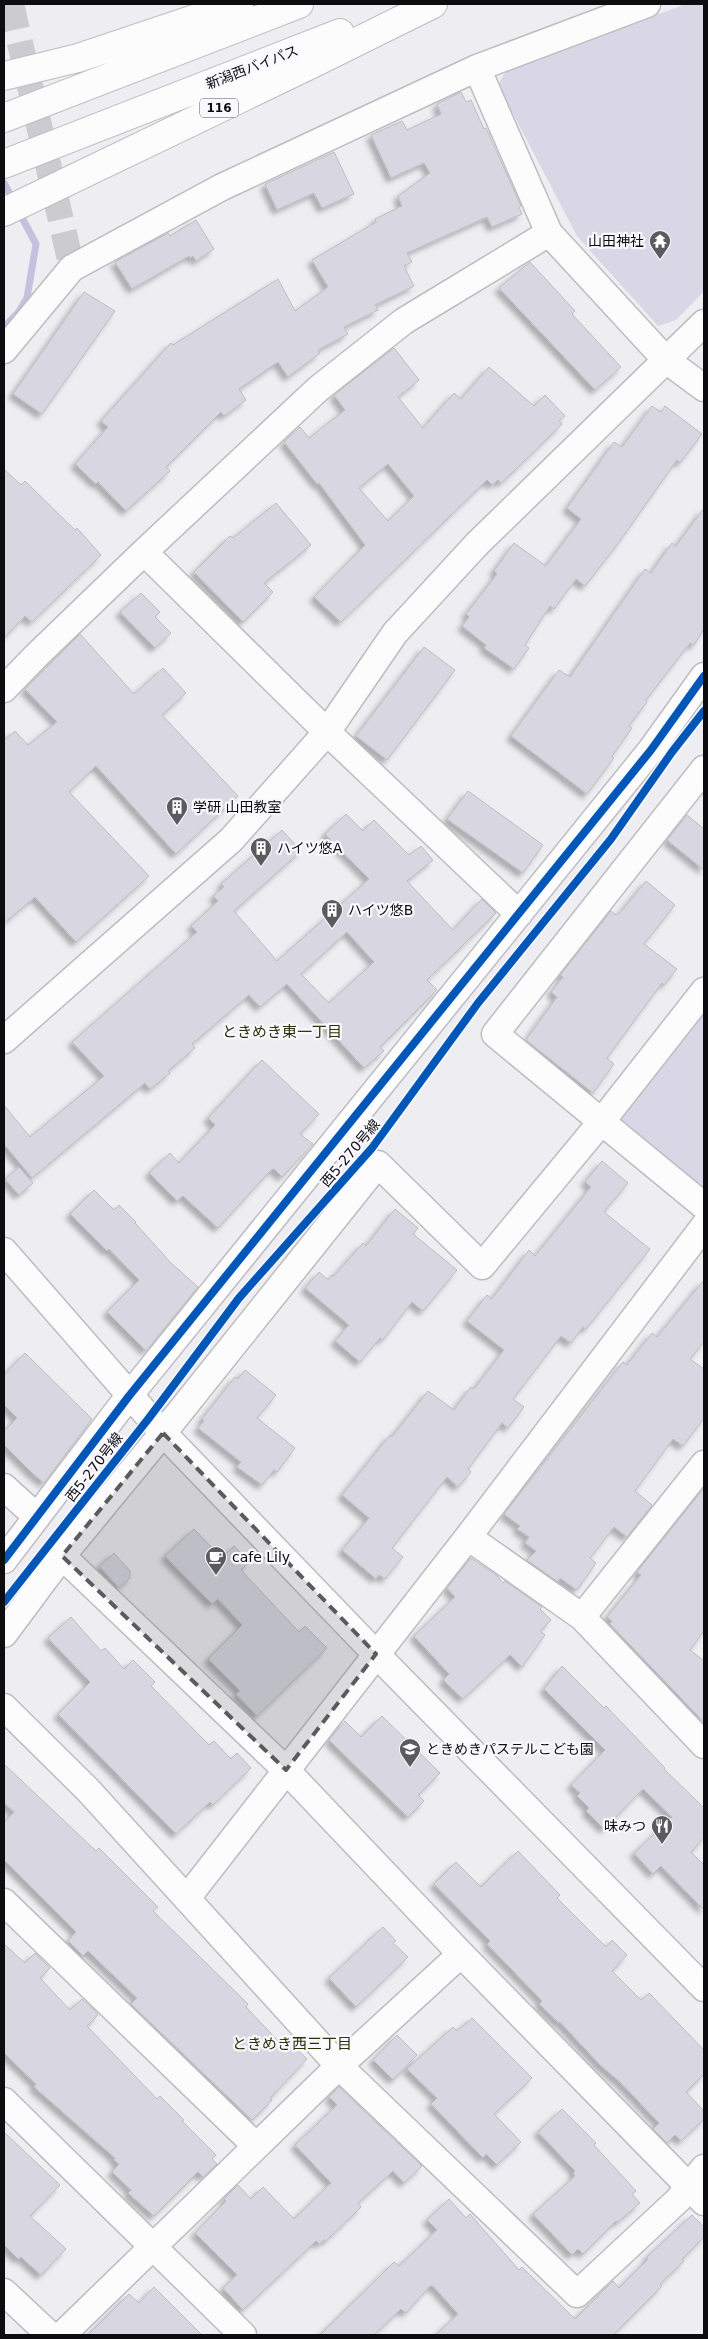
<svg xmlns="http://www.w3.org/2000/svg" width="708" height="2339" font-family="'DejaVu Sans','Noto Sans JP',sans-serif">
<style>
.green{fill:#d9d6e6}
.lines{fill:none;stroke-linecap:round;stroke-linejoin:round}
.stream{stroke:#c5c0dd;stroke-width:7}
.building{fill:#d8d7e1;stroke:#bdbcc0;fill-rule:evenodd;filter:url(#shadow)}
.minor-tunnel{stroke:#cbcbd0;stroke-width:26;stroke-dasharray:26 13;stroke-linecap:butt}
.minor-casing{stroke:#bdbcc0;stroke-width:29}
.highway-casing{stroke:#bdbcc0;stroke-width:30}
.minor{stroke:#fcfcfd;stroke-width:26}
.highway{stroke:#fcfcfd;stroke-width:28}
.cycleway-casing{stroke:#f9f8fe;stroke-width:11}
.cycleway{stroke:#0057b8;stroke-width:8}
.marked{fill:#5b5b5f;fill-opacity:0.2;stroke:#5b5b5f;stroke-width:4;stroke-dasharray:10 6;stroke-linejoin:round}
.labels{text-anchor:middle;dominant-baseline:central;stroke-width:4.5;stroke-linejoin:round;paint-order:stroke}
.shield{fill:#f9f8fe;stroke:#545457;stroke-width:1}
.shield-label{font-size:12px;font-weight:bold;fill:#0d0d10}
.street-label{font-size:14px;fill:#0d0d10;stroke:#f9f8fe}
.poi-label{font-size:14px;fill:#0d0d10;stroke:#f9f8fe;text-anchor:start}
.neighbourhood-label{font-size:15px;fill:#2d3006;stroke:#f9f8fe}
</style>
<defs>
<filter id="shadow"><feDropShadow dx="-4.5" dy="4.5" stdDeviation="2.5" flood-color="#0004"/></filter>
</defs>
<rect width="100%" height="100%" fill="#ededf2"/>
<!-- green -->
<path class="green" d="M686,4H704V291L676,320L658,326L577,236L498,85L506,71Z
M704,1004V1186L695,1187L620,1126L618,1114Z"/>
<g class="lines">
<!-- stream -->
<path class="stream" d="M4,183L14,202
M4,327L18,313L27,298L36,244L19,212"/>
</g>
<!-- building -->
<path class="building" d="M461,92L466,102L471,100L484,129L486,128L521,206L519,207L522,214L492,227L487,217L407,253L412,262L404,266L414,286L375,305L378,310L344,327L348,334L318,350L320,353L288,377L278,362L239,389L246,400L224,416L221,412L166,467L170,471L126,511L98,482L96,484L75,464L108,427L101,421L171,343L173,345L278,279L295,311L328,287L312,260L376,222L375,219L402,206L398,196L430,173L424,163L391,178L371,135L402,121L407,130L441,114L437,104Z
M334,152L354,194L322,208L314,193L277,210L265,184Z
M196,220L214,249L196,261L193,256L190,258L189,256L132,289L115,262L168,233L170,236Z
M530,262L575,311L572,314L621,367L595,390L499,288Z
M84,292L115,311L42,414L13,394Z
M394,348L419,380L398,397L423,428L454,393L461,399L489,367L534,406L545,395L565,416L559,421L562,424L515,470L501,483L498,480L492,485L487,480L341,622L314,597L365,545L319,483L317,484L284,442L300,427L309,438L345,410L334,395ZM388,464L414,496L388,521L359,488Z
M652,406L661,412L665,406L702,434L680,463L677,460L617,545L585,586L576,579L554,609L550,606L525,645L529,648L514,669L484,648L486,645L462,626L469,617L466,614L497,574L494,571L514,543L546,566L581,519L567,508L614,442L622,447Z
M4,469L21,485L25,481L75,530L77,528L101,555L32,622L25,616L4,638Z
M276,503L311,545L264,583L273,592L243,622L194,572L230,536L233,538Z
M704,508V629L694,645L690,643L646,700L647,702L629,726L632,728L612,756L614,758L587,794L511,736L559,670L570,677L645,569L651,573L672,543L676,546Z
M141,593L160,612L155,617L171,633L155,648L120,612Z
M80,634L134,694L163,668L186,693L162,715L238,796L176,854L96,766L69,792L149,876L76,942L35,897L4,923V740L15,731L28,745L57,722L25,689Z
M424,647L455,670L387,760L356,736Z
M468,791L543,845L523,873L447,819Z
M346,814L363,831L374,820L409,855L421,846L433,860L407,881L453,930L482,899L496,913L427,980L437,990L380,1047L384,1051L364,1068L287,984L260,1007L249,995L192,1044L195,1048L168,1071L170,1073L150,1089L145,1083L32,1178L4,1144V1105L30,1137L104,1076L72,1042L197,932L191,926L218,901L213,896L224,887L221,884L282,830L301,851L234,911L277,961L369,879L325,834ZM347,932L374,962L329,1003L301,974Z
M687,815L704,829V870L667,840Z
M646,881L675,905L644,944L677,969L664,985L662,983L607,1058L614,1064L593,1093L526,1040L557,997L551,992L563,977L560,975L611,911L616,915L620,913Z
M262,1060L319,1114L300,1134L313,1144L282,1177L274,1169L271,1170L218,1228L183,1196L177,1201L149,1173L170,1153L179,1163L215,1125L208,1118Z
M602,1161L628,1183L604,1212L650,1249L586,1329L583,1327L571,1343L561,1336L513,1399L524,1407L508,1428L502,1423L468,1469L471,1472L458,1487L447,1477L392,1548L403,1557L385,1579L379,1575L376,1579L342,1550L369,1518L342,1495L390,1435L392,1437L428,1391L454,1410L471,1387L474,1389L504,1350L467,1321L487,1295L492,1299L529,1250L535,1256L591,1187L585,1182Z
M19,1167L33,1183L19,1195L5,1179Z
M94,1190L114,1210L119,1205L136,1222L135,1223L171,1263L198,1287L146,1351L107,1312L139,1280L109,1249L107,1251L70,1214Z
M395,1209L418,1228L413,1234L457,1270L423,1311L412,1302L383,1340L380,1338L360,1362L335,1341L349,1325L305,1288L319,1272L328,1280L332,1275L334,1276L363,1243L366,1246Z
M704,1280V1342L690,1359L704,1369V1418L683,1446L673,1439L635,1491L652,1505L627,1537L614,1527L590,1558L596,1563L577,1590L560,1578L558,1582L527,1560L536,1551L525,1543L529,1537L517,1529L520,1526L504,1514L623,1362L627,1365L652,1333L657,1337Z
M25,1353L92,1419L44,1483L31,1472L4,1445V1431L17,1418L4,1405V1375Z
M245,1370L276,1395L257,1418L295,1448L277,1472L274,1470L262,1485L237,1467L241,1462L198,1428L204,1421L202,1419L235,1377L238,1379Z
M704,1488V1631L690,1650L704,1661V1722L610,1624L612,1621L607,1617L641,1575L637,1572Z
M194,1529L222,1558L234,1546L249,1562L241,1570L299,1632L305,1626L327,1648L257,1716L236,1694L240,1691L208,1659L242,1625L218,1599L212,1604L165,1556Z
M114,1553L130,1571V1578L119,1588L99,1566Z
M471,1558L496,1575L503,1583L505,1581L542,1607L540,1609L551,1620L540,1631L545,1635L522,1667L510,1655L463,1699L443,1680L449,1674L414,1636L455,1597L447,1588Z
M71,1617L101,1651L105,1648L124,1669L133,1660L155,1682L151,1686L209,1745L214,1741L231,1759L237,1753L251,1768L213,1805L210,1802L176,1834L58,1714L90,1682L48,1638Z
M562,1666L604,1708L606,1706L665,1768L664,1769L704,1808V1838L691,1852L704,1865V1910L661,1866L653,1874L634,1853L672,1817L643,1789L604,1829L586,1811L589,1808L577,1796L580,1793L571,1785L605,1750L544,1689Z
M382,1716L440,1773L418,1795L424,1801L408,1817L329,1740L345,1721L361,1737Z
M4,1764L96,1851L99,1848L158,1907L153,1911L248,2004L246,2007L279,2042L284,2037L307,2059L270,2098L272,2100L252,2120L131,2004L137,1998L88,1951L83,1956L68,1941L76,1932L4,1860V1823L14,1812L4,1803Z
M518,1851L560,1895L557,1898L606,1947L612,1940L627,1955L612,1971L641,2000L649,1993L704,2050V2074L686,2092L704,2111V2119L681,2141L675,2135L667,2143L653,2129L659,2123L620,2082L600,2065L560,2022L559,2023L539,2004L542,2001L487,1944L490,1941L434,1884L456,1862L481,1887Z
M383,1927L396,1941L393,1943L408,1957L356,2007L329,1978Z
M4,1944L25,1963L35,1953L50,1968L40,1978L70,2010L82,1999L94,2010L98,2015L87,2026L157,2099L160,2096L184,2120L182,2121L216,2155L212,2159L217,2164L203,2177L198,2172L154,2216L128,2193L131,2190L112,2172L119,2164L114,2160L115,2158L34,2087L36,2084L4,2053Z
M472,2018L532,2078L494,2114L521,2142L497,2165L486,2154L483,2158L431,2104L437,2098L407,2069L453,2027L457,2031Z
M397,2035L417,2055L393,2080L373,2060Z
M339,2087L422,2166L404,2183L393,2171L358,2203L361,2207L326,2241L324,2240L319,2244L316,2241L243,2310L223,2288L237,2275L195,2233L226,2201L224,2199L238,2185L251,2199L263,2187L294,2219L331,2183L295,2145L337,2105L329,2097Z
M562,2109L596,2143L594,2145L636,2191L632,2194L640,2203L618,2222L616,2221L583,2254L578,2249L572,2255L533,2214L575,2176L573,2173L575,2171L538,2132Z
M4,2132L60,2185L30,2216L66,2249L41,2275L21,2257L18,2259L4,2245Z
M449,2199L466,2218L470,2214L519,2270L522,2267L575,2319L613,2281L619,2288L648,2259L647,2257L692,2215L704,2227V2237L682,2259L684,2261L660,2284L662,2286L613,2335H436L458,2314L433,2286H430L406,2313L401,2309L374,2335H320L394,2262L399,2266L437,2230L427,2220Z
M154,2287L202,2335H88L129,2294L139,2303Z"/>
<g class="lines">
<!-- minor-tunnel -->
<path class="minor-tunnel" d="M11,4L72,268"/>
<!-- minor casing -->
<g class="minor-casing">
<path id="minor" d="M477,68L549,233L666,360L704,388
M4,350L72,268L222,187L477,68L647,4
M144,552L327,732L519,914
M4,689L36,656L144,552L318,389L404,321L549,233
M704,769L495,1034L704,1206
M4,1040L231,840L327,732L395,633L477,544L704,323
M4,1251L163,1433L376,1654L704,1988
M4,1487L37,1517
M468,1537L582,1617L704,1745
M62,1556L286,1770L461,1954L704,2202
M4,1560L129,1396L651,750L704,676
M582,1617L704,1464
M4,1634L62,1556L163,1433L378,1164L482,1266L602,1121L704,991
M4,1707L88,1790L339,2066L577,2294L678,2200L704,2168
M187,1898L468,1537L704,1226
M4,1902L256,2146
M4,2101L243,2335
M4,2292L50,2335
M62,2335L339,2066L461,1954"/>
</g>
<!-- highway casing -->
<g class="highway-casing">
<path id="highway" d="M4,76L78,58L239,4
M4,118L299,4
M4,164L340,33
M4,212L316,62L433,4"/>
</g>
<!-- minor -->
<use href="#minor" class="minor"/>
<!-- highway -->
<use href="#highway" class="highway"/>
<!-- cycleway casing -->
<g class="cycleway-casing">
<path id="cycleway" d="M4,1560L129,1396L651,750L704,676
M4,1602L149,1418L239,1298L372,1148L478,1003L611,839L672,752L704,711"/>
</g>
<!-- cycleway -->
<use href="#cycleway" class="cycleway"/>
</g>
<!-- marked area -->
<path class="marked" d="M163,1433L376,1654L286,1770L62,1556Z"/>
<!-- icons -->
<defs>
<g id="temple-pin" transform="scale(1.125)"><path d="M0 17L-7.5 6A9.5 9.5 0 1 1 7.5 6Z" fill="#5b5b5f" stroke="#f9f8fe"/><path d="M0-6L5-2H3V0L6.5 2.5H4V6H1.5V3h-3V6H-4V2.5H-6.5L-3 0V-2H-5Z" fill="#fff"/></g>
<g id="building-pin" transform="scale(1.125)"><path d="M0 17L-7.5 6A9.5 9.5 0 1 1 7.5 6Z" fill="#5b5b5f" stroke="#f9f8fe"/><path d="M-4-6H4V6H1V3H-1V6H-4ZM-2.5-4.3h1.7v1.8h-1.7ZM.8-4.3h1.7v1.8H.8ZM-2.5-1h1.7V.8h-1.7ZM.8-1h1.7V.8H.8Z" fill="#fff"/></g>
<g id="cafe-pin" transform="scale(1.125)"><path d="M0 17L-7.5 6A9.5 9.5 0 1 1 7.5 6Z" fill="#5b5b5f" stroke="#f9f8fe"/><path d="M-5.5-4.5H6V0H3Q3 3.5 0 3.5H-2.5Q-5.5 3.5-5.5 0ZM3-3.2v2h1.7v-2ZM-6 4.5H4V6H-6Z" fill="#fff"/></g>
<g id="school-pin" transform="scale(1.125)"><path d="M0 17L-7.5 6A9.5 9.5 0 1 1 7.5 6Z" fill="#5b5b5f" stroke="#f9f8fe"/><path d="M0-5L7-2L0 1L-7-2ZM-4 1L0 2.5L4 1V4Q0 6-4 4Z" fill="#fff"/></g>
<g id="restaurant-pin" transform="scale(1.125)"><path d="M0 17L-7.5 6A9.5 9.5 0 1 1 7.5 6Z" fill="#5b5b5f" stroke="#f9f8fe"/><path d="M-5-6h1v4h1v-4h1v4h1v-4h1v5L-1.5 .5V6h-2V.5L-5-1ZM5-6V6H3V1.5H1.5Q1.5-4 5-6Z" fill="#fff"/></g>
</defs>
<g fill-rule="evenodd">
<use href="#temple-pin" x="660" y="241"/>
<use href="#building-pin" x="177" y="807"/>
<use href="#building-pin" x="261" y="848"/>
<use href="#building-pin" x="332" y="910"/>
<use href="#cafe-pin" x="216" y="1557"/>
<use href="#school-pin" x="410" y="1749"/>
<use href="#restaurant-pin" x="662" y="1826"/>
</g>
<g class="labels">
<!-- shield labels -->
<rect class="shield" x="200" y="98.5" width="38" height="19" rx="4"/>
<g class="shield-label">
<text x="219" y="108">116</text>
</g>
<!-- street labels -->
<g class="street-label">
<text transform="translate(252 67) rotate(-21)">新潟西バイパス</text>
<text transform="translate(350 1153) rotate(-50)">西5-270号線</text>
<text transform="translate(94 1467) rotate(-52)">西5-270号線</text>
</g>
<!-- poi labels -->
<g class="poi-label">
<text x="644" y="241" text-anchor="end">山田神社</text>
<text x="193" y="807">学研 山田教室</text>
<text x="277" y="848">ハイツ悠A</text>
<text x="348" y="910">ハイツ悠B</text>
<text x="232" y="1557">cafe Lily</text>
<text x="426" y="1749">ときめきパステルこども園</text>
<text x="646" y="1826" text-anchor="end">味みつ</text>
</g>
<!-- neighbourhood labels -->
<g class="neighbourhood-label">
<text x="282" y="1032">ときめき東一丁目</text>
<text x="292" y="2044">ときめき西三丁目</text>
</g>
</g>
<!-- border -->
<rect width="708" height="2339" fill="none" stroke="#0d0d10" stroke-width="10"/>
</svg>
